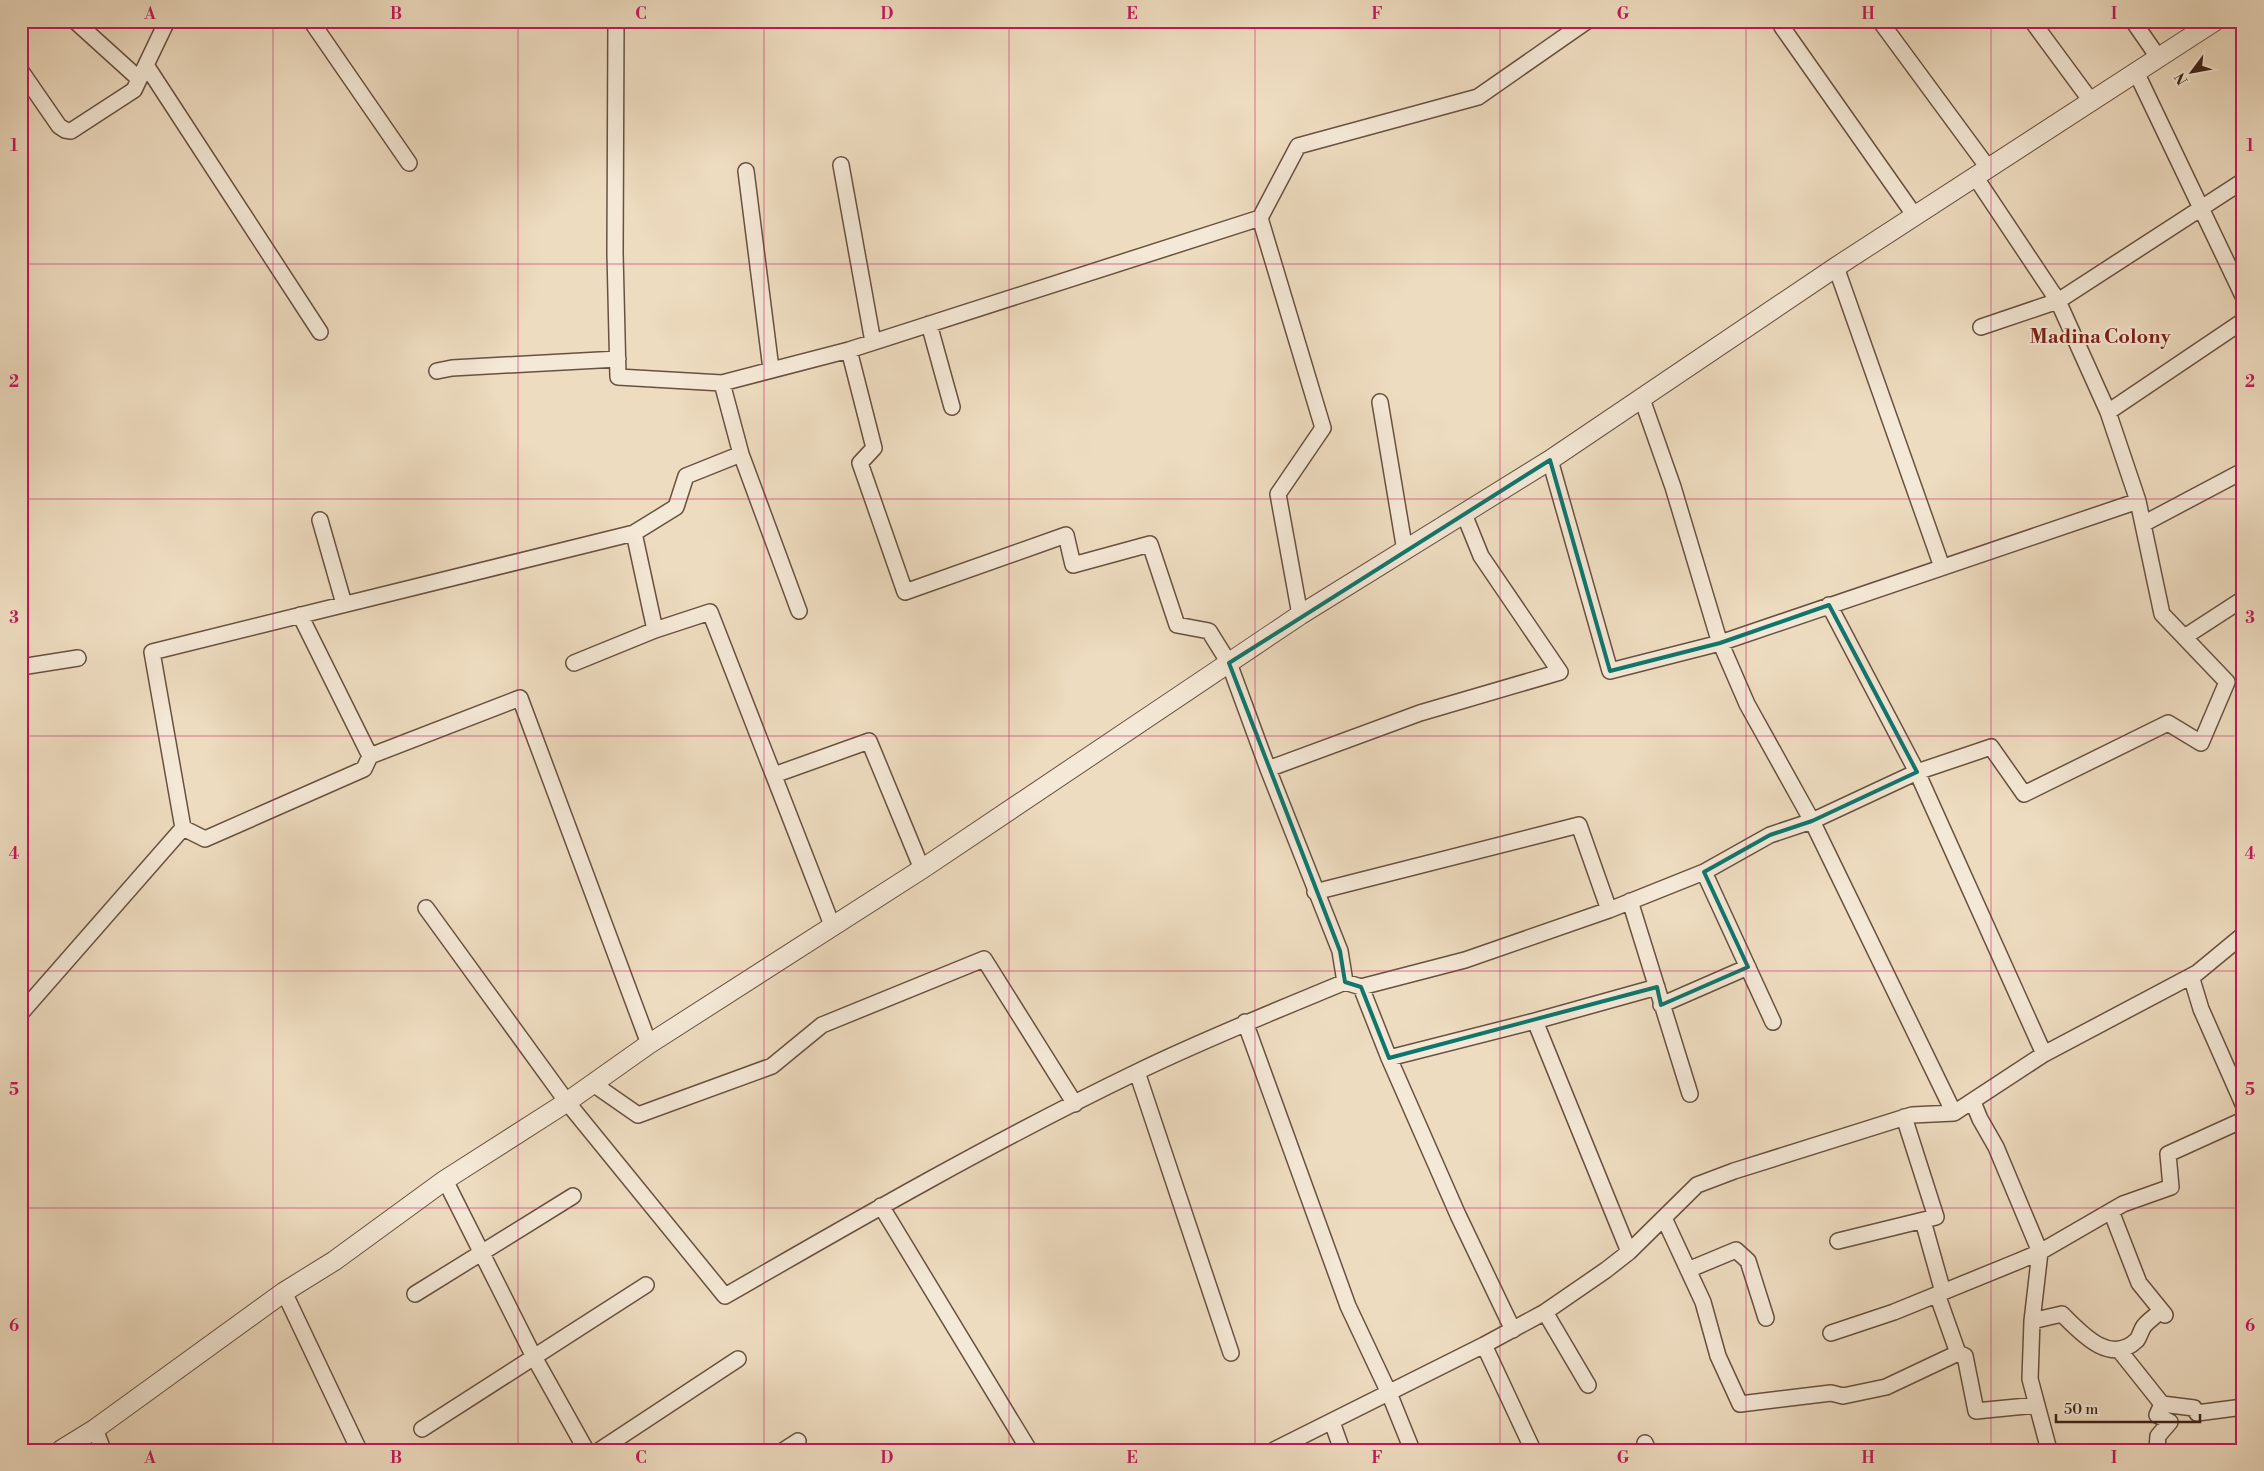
<svg xmlns="http://www.w3.org/2000/svg" width="2264" height="1471" font-family="'Libre Bodoni',serif">
<style>
.lines{fill:none;stroke-linecap:round;stroke-linejoin:round}
.minor-casing{stroke:#695140;stroke-width:18}
.tertiary-casing{stroke:#695140;stroke-width:21}
.minor{stroke:#f4e8d6;stroke-width:15}
.tertiary{stroke:#f4e8d6;stroke-width:19}
.marked{fill:none;stroke:#0f766e;stroke-width:4;stroke-linejoin:round}
.grid{fill:none;stroke:#c2185b;stroke-width:1;stroke-opacity:0.55}
.labels{text-anchor:middle;dominant-baseline:central;stroke-width:4;stroke-linejoin:round;paint-order:stroke}
.neighbourhood-label{font-size:20px;font-weight:bold;fill:#7a1f14;stroke:#f4e8d6}
.neatline{fill:none;stroke:#c2185b;stroke-width:2}
.grid-label{font-size:16px;text-anchor:middle;font-weight:bold;fill:#c2185b}
</style>
<rect width="100%" height="100%" fill="#eedcc0"/>
<filter id="stains"><feTurbulence type="fractalNoise" baseFrequency=".004" numOctaves="4"/><feColorMatrix values="0 0 0 0 .2 0 0 0 0 .09 0 0 0 0 .02 0 0 0 .5 -.17"/></filter>
<radialGradient id="worn" r=".72"><stop offset=".6" stop-color="#630" stop-opacity="0"/><stop offset="1" stop-color="#630" stop-opacity=".3"/></radialGradient>
<g class="lines">
<!-- minor casing -->
<g class="minor-casing">
<path id="minor" d="M75,21L139,79
M311,21L409,163
M616,21L615,253L618,377L722,383L849,350L1260,218
M1788,21L1782,27L1915,216
M1880,21L1989,169
M2032,21L2091,101
M2133,21L2158,57
M146,65L320,332
M21,71L59,126L65,130L71,131L134,90L167,21
M2136,72L2243,296
M841,165L873,342
M746,171L771,369
M1976,178L2058,301L2108,412L2138,501
M1836,267L1942,567
M929,324L952,407
M1981,327L2058,301L2243,181
M849,350L874,448L860,463L905,592L1066,535L1073,565L1150,544L1177,625L1209,631L1229,663L1268,769L1340,951L1345,982
M437,371L452,368L618,359
M722,383L741,454L799,611
M1642,399L1673,487L1718,637L1747,704L1812,821L1954,1113
M1380,402L1405,551
M2108,412L2243,321
M320,520L344,604
M2143,524L2243,471
M1829,605L1917,772L2044,1054
M300,615L370,756
M1300,615L1278,494L1323,428L1260,218L1298,146L1478,97L1587,21
M655,630L634,533L676,507L686,476L741,454
M2186,636L2243,599
M574,663L655,630L710,612L832,925
M21,667L78,658
M1268,769L1420,713L1560,672L1481,556L1464,514
M774,775L869,741L922,869
M183,828L205,839L364,769L370,756L520,698L649,1044
M183,828L152,652L634,533
M1704,872L1773,1022
M1315,892L1579,825L1609,910
M1630,901L1690,1094
M426,908L567,1102L725,1296C860,1218 996,1140 1137,1072C1205,1039 1275,1011 1345,982L1361,987L1465,960L1609,910L1704,872L1770,835L1812,821L1917,772L1991,747L2024,794L2168,723L2201,743L2227,682L2162,614L2138,501L1720,643L1610,671L1550,460
M2191,976L2201,1009L2243,1104
M1361,987L1389,1058L1535,1021L1657,987
M1661,1005L1748,967
M21,1013L183,828
M1535,1021L1629,1252
M1245,1022L1348,1306L1389,1393L1412,1450
M1389,1058L1458,1215L1513,1330
M1137,1072L1231,1353
M592,1083L638,1115L772,1066L822,1025L984,959L1075,1104
M1973,1102L1980,1119L1996,1147L2040,1252L2032,1321L2030,1379L2049,1450
M445,1180L534,1357L586,1450
M881,1206L1029,1450
M2111,1211L2139,1283L2165,1315
M1664,1218L1703,1302L1718,1356L1740,1404L1831,1393L1843,1396L1886,1387L1958,1353
M1923,1221L1943,1292
M1838,1241L1936,1217L1904,1117
M1688,1270L1736,1250L1748,1261L1766,1318
M284,1292L359,1450
M415,1294L573,1196
M1937,1294L1958,1353L1965,1356L1976,1411L2036,1405
M1545,1312L1588,1385
M2032,1321L2062,1314C2081,1333 2110,1366 2137,1340C2140,1336 2141,1330 2144,1326C2149,1320 2156,1316 2161,1310
M1831,1333L1894,1312L2019,1261L2040,1252L2123,1204L2171,1187L2168,1154L2243,1120
M1484,1345L1533,1450
M2119,1350L2162,1404L2194,1408L2197,1413L2243,1407
M1332,1422L1342,1450
M95,1429L103,1450
M422,1429L646,1285
M1645,1443L1648,1450
M2157,1449L2158,1436L2170,1422L2157,1415L2162,1404
M600,1450L738,1359
M784,1450L798,1441
M1274,1450L1484,1345L1545,1312L1606,1270L1629,1252L1697,1185L1734,1171L1912,1115L1954,1113L2044,1054L2197,973L2243,935"/>
</g>
<!-- tertiary casing -->
<g class="tertiary-casing">
<path id="tertiary" d="M61,1450L95,1429L284,1292L334,1261L445,1180L567,1102L649,1044L922,869L1300,615L1550,460L1836,267L2215,21"/>
</g>
<!-- minor -->
<use href="#minor" class="minor"/>
<!-- tertiary -->
<use href="#tertiary" class="tertiary"/>
</g>
<!-- marked area -->
<path class="marked" d="M1550,460L1610,671L1720,643L1829,605L1917,772L1812,821L1770,835L1704,872L1748,967L1661,1005L1657,987L1389,1058L1361,987L1345,982L1340,951L1229,663Z"/>
<!-- grid -->
<path class="grid" d="M273,21V1450M518,21V1450M764,21V1450M1009,21V1450M1255,21V1450M1500,21V1450M1746,21V1450M1991,21V1450M21,264H2243M21,499H2243M21,736H2243M21,971H2243M21,1208H2243"/>
<g class="labels">
<!-- neighbourhood labels -->
<g class="neighbourhood-label">
<text x="2100" y="337">Madina Colony</text>
</g>
</g>
<!-- margin -->
<rect width="2264" height="1471" fill="none" stroke="#eedcc0" stroke-width="55"/>
<!-- north arrow -->
<g transform="translate(2192 72) rotate(238)" stroke="#f4e8d6" stroke-width="4" paint-order="stroke">
<path d="M0-4L9 19L0 12L-9 19Z" fill="#3d2316"/>
<text y="-8" font-size="14" font-weight="bold" text-anchor="middle" fill="#3d2316">N</text>
</g>
<!-- scale -->
<path d="M2056 1414v8h144v-8" fill="none" stroke="#3d2316" stroke-width="2.5"/>
<text x="2064" y="1414" font-size="15" fill="#3d2316" stroke="#f4e8d6" stroke-width="4" paint-order="stroke">50 m</text>
<rect x="28" y="28" width="2208" height="1416" class="neatline"/>
<g class="grid-label">
<text x="150" y="19">A</text>
<text x="396" y="19">B</text>
<text x="641" y="19">C</text>
<text x="887" y="19">D</text>
<text x="1132" y="19">E</text>
<text x="1377" y="19">F</text>
<text x="1623" y="19">G</text>
<text x="1868" y="19">H</text>
<text x="2114" y="19">I</text>
<text x="14" y="151">1</text>
<text x="2250" y="151">1</text>
<text x="14" y="387">2</text>
<text x="2250" y="387">2</text>
<text x="14" y="623">3</text>
<text x="2250" y="623">3</text>
<text x="14" y="859">4</text>
<text x="2250" y="859">4</text>
<text x="14" y="1095">5</text>
<text x="2250" y="1095">5</text>
<text x="14" y="1331">6</text>
<text x="2250" y="1331">6</text>
<text x="150" y="1463">A</text>
<text x="396" y="1463">B</text>
<text x="641" y="1463">C</text>
<text x="887" y="1463">D</text>
<text x="1132" y="1463">E</text>
<text x="1377" y="1463">F</text>
<text x="1623" y="1463">G</text>
<text x="1868" y="1463">H</text>
<text x="2114" y="1463">I</text>
</g>
<rect width="100%" height="100%" filter="url(#stains)"/>
<rect width="100%" height="100%" fill="url(#worn)"/>
</svg>
